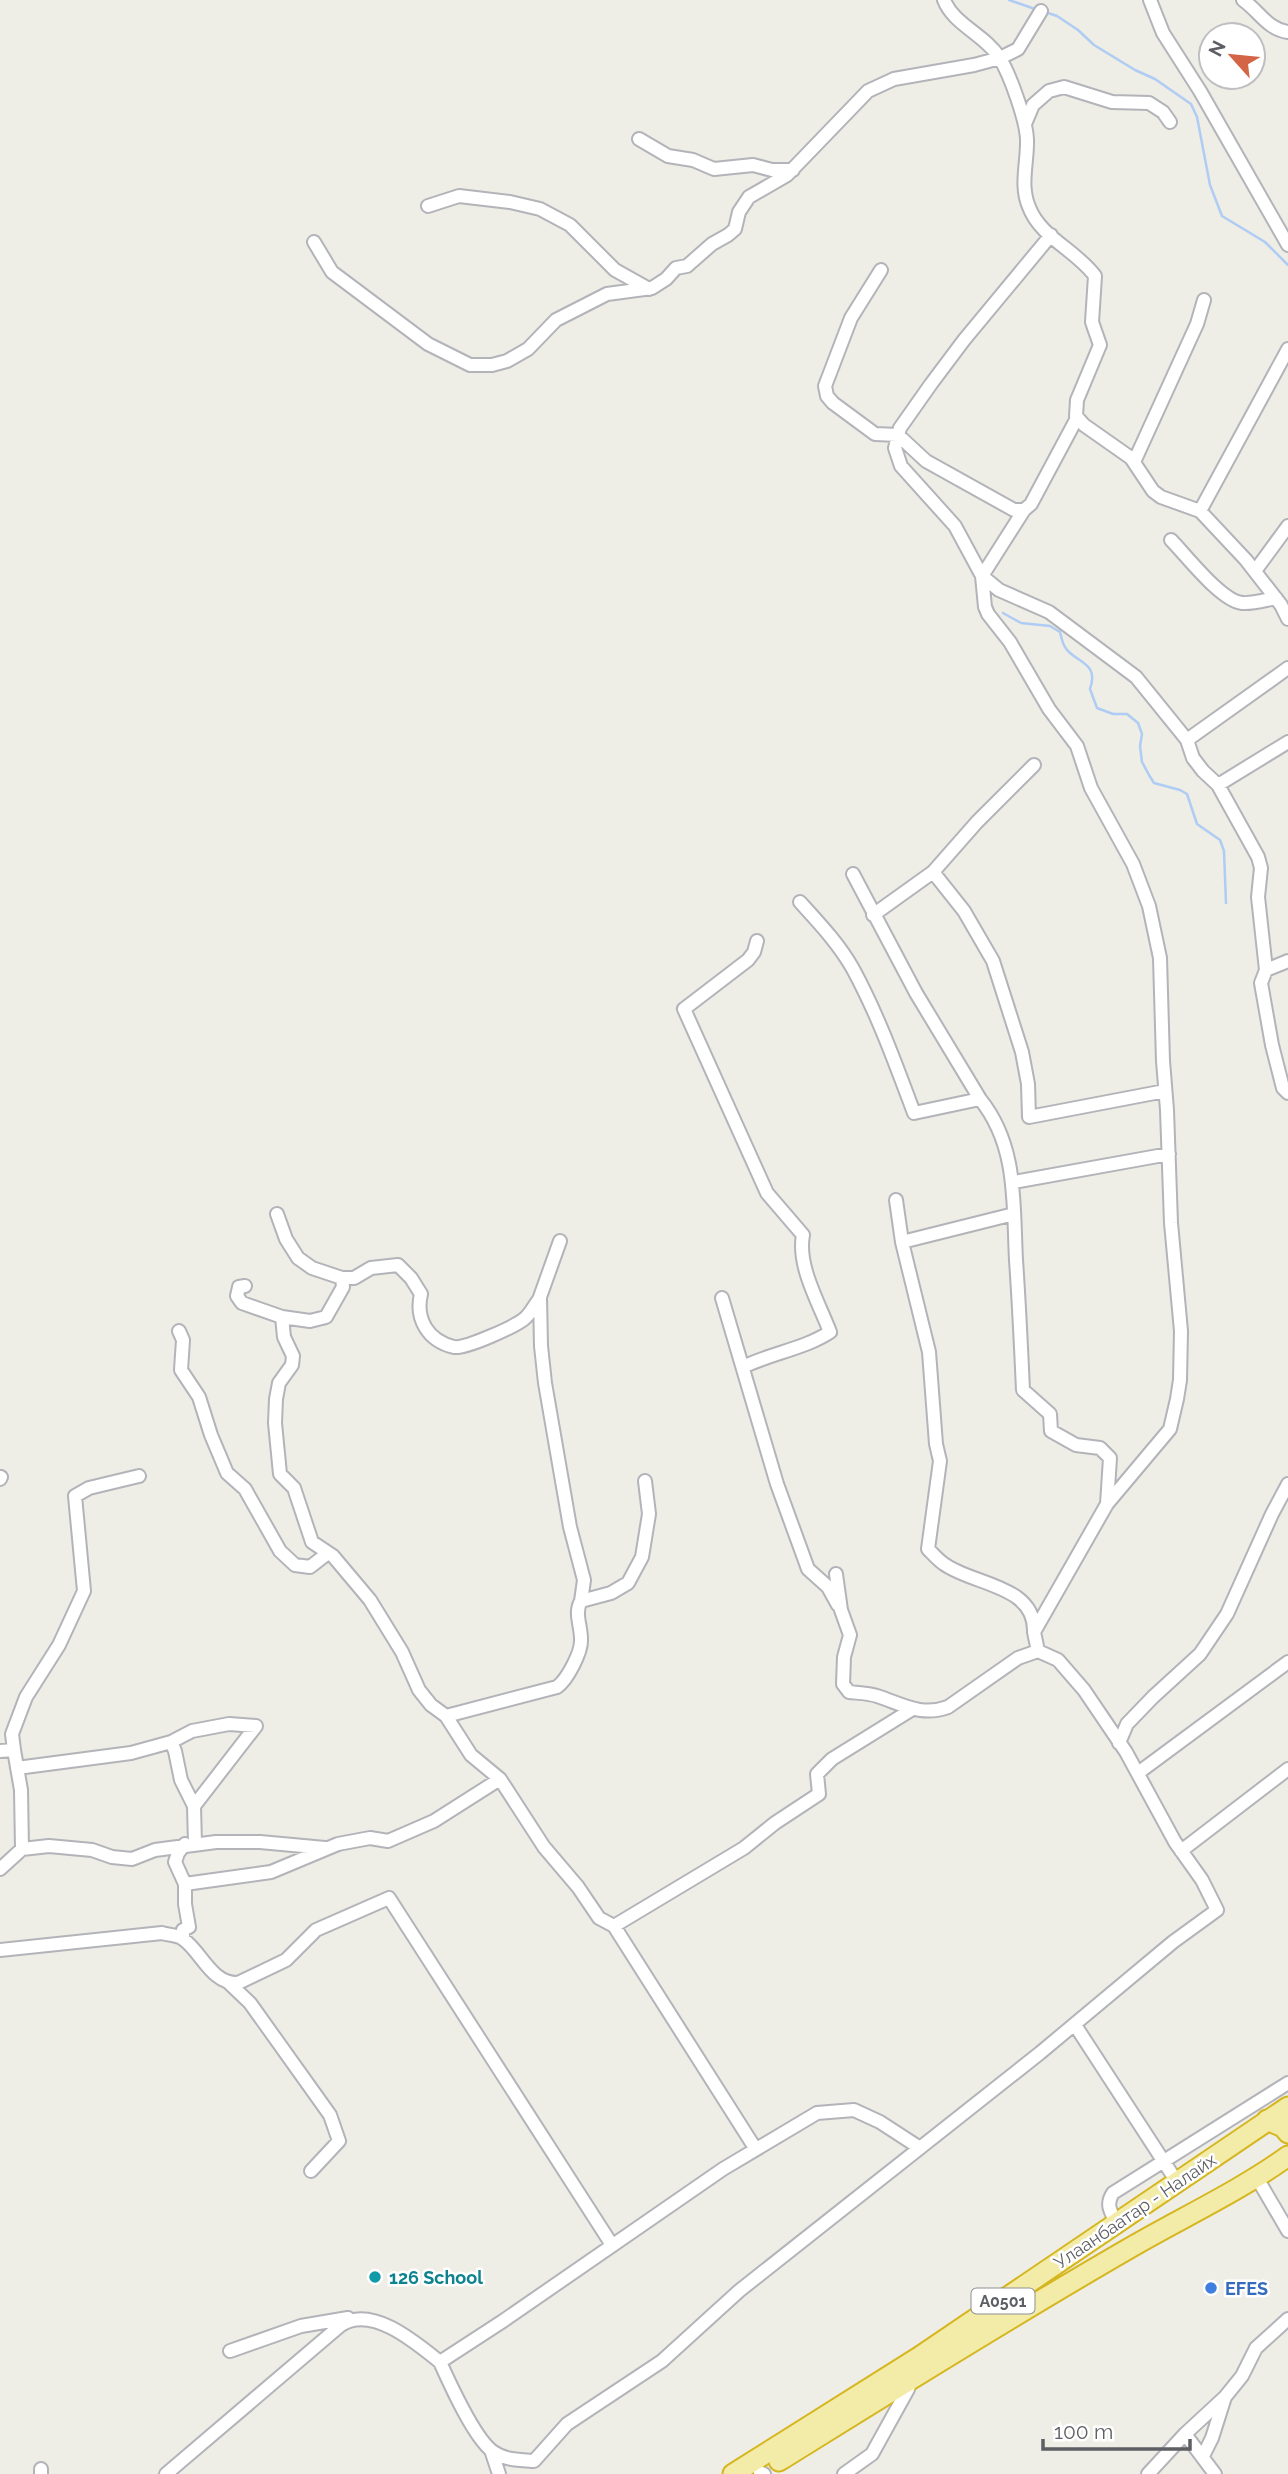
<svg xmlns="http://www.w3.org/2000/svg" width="1288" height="2474" font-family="Raleway,sans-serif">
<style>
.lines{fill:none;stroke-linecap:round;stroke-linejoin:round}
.stream{stroke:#afccf4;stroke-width:2.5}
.minor-casing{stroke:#b3b4b9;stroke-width:16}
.trunk-casing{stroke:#d6b61e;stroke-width:23}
.minor{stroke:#fff;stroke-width:12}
.trunk{stroke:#f2eca8;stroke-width:19}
.culture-dot{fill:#0f9aa8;stroke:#fff;stroke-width:2.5}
.shop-dot{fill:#3f7fe0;stroke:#fff;stroke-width:2.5}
.labels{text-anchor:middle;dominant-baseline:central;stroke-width:5;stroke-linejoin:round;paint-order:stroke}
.shield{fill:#fff;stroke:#8e8f92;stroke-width:2}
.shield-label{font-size:16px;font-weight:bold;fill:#5d5f64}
.street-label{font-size:18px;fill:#5d5f64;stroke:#fff}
.culture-label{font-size:18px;font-weight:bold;fill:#0d838f;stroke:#fff;text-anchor:start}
.shop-label{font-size:18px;font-weight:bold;fill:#366cbe;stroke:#fff;text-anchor:start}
</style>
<rect width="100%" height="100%" fill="#eeede6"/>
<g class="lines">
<!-- stream -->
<path class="stream" d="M1009,0L1038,10
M1045,12L1057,16L1078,30L1094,45L1135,70L1155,79L1191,104L1197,117L1210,185L1222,216L1265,242L1288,265
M1003,613L1021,623L1050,626L1060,632C1062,640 1063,647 1070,653C1083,664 1098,666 1090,689L1097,708L1113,714H1127L1138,723L1142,734L1140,746L1142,762L1149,775L1154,783L1180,790L1187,794L1197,824L1220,840L1224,851L1226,903"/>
<!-- minor casing -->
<g class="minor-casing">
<path id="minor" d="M944,0C953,24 985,35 999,57C1010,74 1028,124 1027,143C1027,165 1020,186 1029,207C1040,237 1077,251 1095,276L1092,322L1100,345L1077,400L1076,416L1084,425L1131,458L1153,491L1161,497L1200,511L1246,560L1281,605L1288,619
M1150,0L1163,33L1200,91L1288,245
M1243,0C1259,11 1267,29 1288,32
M1025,124L1033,105L1049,91L1064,87L1112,102L1149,103L1163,112L1170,122
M639,139L668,156L693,160L714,169L753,165L772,170H793
M428,206L459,196L510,202L540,209L570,225L615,270L649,289
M314,242L332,272L428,344L470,365H492L507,361L528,349L556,320L607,294L652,288L666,279L676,268L687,266L712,244L728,235L735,229L739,212L749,197L787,175L868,91L894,79L974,65L1000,58L1018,49L1041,11
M881,270L851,318L825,386L827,396L833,403L875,434L898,435L926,461L1014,510H1024L1031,504L1077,418
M1134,462L1197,324L1204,300
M1200,511L1288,349
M1171,540C1186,555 1221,601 1242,603C1253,604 1265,600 1276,598
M1255,571L1288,526
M982,576L999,590L1049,612L1136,677L1187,740L1193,758L1203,771L1218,785L1258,857L1261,868L1258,897L1266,970L1261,983L1272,1045L1283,1088L1288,1093
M982,576L1024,510
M1187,740L1288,668
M1218,785L1288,742
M933,872L964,911L993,961L1022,1052L1028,1084L1029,1117L1165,1091
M853,874L916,993L980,1099C1018,1146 1013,1204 1016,1260C1019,1303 1021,1346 1023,1390L1050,1414L1051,1431L1076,1445L1100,1448L1110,1458L1107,1504
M800,902C819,923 839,944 853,969C878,1015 896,1065 914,1113L980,1099
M873,915L933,872L977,822L1034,765
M1266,970L1288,961
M1014,1182L1169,1154
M896,1200L902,1242L1014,1214
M277,1214L286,1239L298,1258L312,1268L342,1278H354L371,1268L398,1265L411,1278L421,1294C415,1319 428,1341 454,1347C465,1349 514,1327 524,1319C530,1315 535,1304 540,1298
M560,1241L540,1297L541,1346L545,1383L570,1527L584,1580L581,1601
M902,1242L929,1352L936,1444L940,1461L928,1549C933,1554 938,1560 944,1564C973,1585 1035,1585 1034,1631
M245,1286L239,1287L237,1296L242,1303L282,1317L284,1337L293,1356L292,1365L279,1383L276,1399L275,1423L280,1474L294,1488L312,1542L333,1556L370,1600L402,1652L419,1690L431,1705L446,1716L471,1755L500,1779L544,1847L578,1887L599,1918L614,1926L755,2148
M722,1298L777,1484L808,1569L828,1587L838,1605
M282,1317L310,1321L326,1317L343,1287L342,1278
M179,1331L183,1340L181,1370L199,1397L211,1435L227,1473L245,1489L280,1551L295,1565L310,1567L328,1553
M743,1367C771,1353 804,1349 830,1332C819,1303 797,1266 803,1235L767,1193L684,1009L748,960L754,952L757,941
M0,1479L1,1477
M836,1574L841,1610L850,1635L844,1657L843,1684L849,1692C858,1693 868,1693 877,1696C902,1704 921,1717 948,1707L1018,1658L1038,1651L1058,1660L1084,1690L1126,1752L1175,1842L1202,1880L1217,1910L1173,1942L1040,2053L739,2291L662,2361L567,2424L534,2461C519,2460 504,2460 492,2451C473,2436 450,2384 440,2362L503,2321L723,2169L817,2113L854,2110L880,2122L920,2148
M1038,1651L1034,1632L1107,1504L1170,1429L1177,1399L1180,1380L1181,1331L1171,1223L1167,1110L1163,1061L1160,958L1149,906L1133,864L1091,788L1077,746L1049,709L1010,642L988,614L985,607L982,576L955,526L901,466L895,448L900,428L931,384L964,340L1051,235
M446,1716L557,1687C567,1680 582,1652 581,1639C581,1625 574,1613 581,1601L611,1593L628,1583L642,1557L649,1514L645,1481
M171,1742L175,1751L181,1780L194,1806L195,1844
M1119,1743L1127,1724L1153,1697L1200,1654L1227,1614L1272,1514L1288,1484
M14,1750L12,1734L26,1697L59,1645L84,1591L75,1496L89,1488L139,1476
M0,1751L14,1750L21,1790L22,1849L0,1869
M17,1768L131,1753L171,1742L192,1731L229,1724L256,1726
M1138,1773L1288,1662
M194,1806L256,1726
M22,1849L49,1846L92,1850L112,1857L132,1859L155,1850L216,1842H260L325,1848
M1181,1851L1288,1769
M185,1884L175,1862L178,1853L185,1844
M614,1926L744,1848L775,1823L819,1794L817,1774L832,1759L911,1710
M183,1938V1930L189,1927L185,1904V1884L271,1872L338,1844L370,1838L388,1841L434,1821L500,1779
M0,1950L162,1933C168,1935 178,1935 183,1939C201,1951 211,1984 238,1983L286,1960L316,1930L389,1898L612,2245
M229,1983L250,2003L330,2115L339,2141L311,2171
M1075,2025L1177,2182
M1257,2178L1288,2231
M1117,2224C1111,2212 1105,2205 1113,2193L1288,2083
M230,2351L301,2326L348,2318
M1185,2434L1215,2474
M491,2450L499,2474
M1203,2456L1212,2438L1225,2397
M760,2472L764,2474
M41,2474V2469
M166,2474L341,2325C372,2305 415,2342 440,2362
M844,2474L872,2454L908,2389L911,2380
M1148,2474L1185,2434L1225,2397L1242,2376L1256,2348L1288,2319"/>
</g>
<!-- trunk casing -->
<g class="trunk-casing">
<path id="trunk" d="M1267,2120L1283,2127L1288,2133
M779,2461C895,2389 1010,2317 1128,2249C1181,2218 1238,2192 1288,2156
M733,2474L919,2357L1288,2107"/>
</g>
<!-- minor -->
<use href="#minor" class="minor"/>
<!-- trunk -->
<use href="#trunk" class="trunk"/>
</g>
<!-- markers -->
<circle class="culture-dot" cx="375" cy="2277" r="7"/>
<circle class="shop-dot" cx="1211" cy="2288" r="7"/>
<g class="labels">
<!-- shield labels -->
<rect class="shield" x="971.5" y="2288.5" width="63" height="25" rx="5"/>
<g class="shield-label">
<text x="1003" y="2301">A0501</text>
</g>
<!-- street labels -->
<g class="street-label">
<text transform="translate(1135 2211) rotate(-34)">Улаанбаатар - Налайх</text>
</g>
<!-- culture labels -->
<g class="culture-label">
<text x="389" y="2277">126 School</text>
</g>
<!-- shop labels -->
<g class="shop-label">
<text x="1225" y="2288">EFES</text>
</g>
</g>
<!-- north arrow -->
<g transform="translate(1232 56) rotate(297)"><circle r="33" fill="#ffffff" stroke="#bebfc1" stroke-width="2"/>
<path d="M0-5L12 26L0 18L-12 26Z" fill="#d36546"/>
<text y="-10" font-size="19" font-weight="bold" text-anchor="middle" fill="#5d5f64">N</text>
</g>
<!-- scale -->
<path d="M1043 2439v10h147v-10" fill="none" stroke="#5d5f64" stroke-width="3.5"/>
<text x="1054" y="2439" font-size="21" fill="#5d5f64" stroke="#ffffff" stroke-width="5" paint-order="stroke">100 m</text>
</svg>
